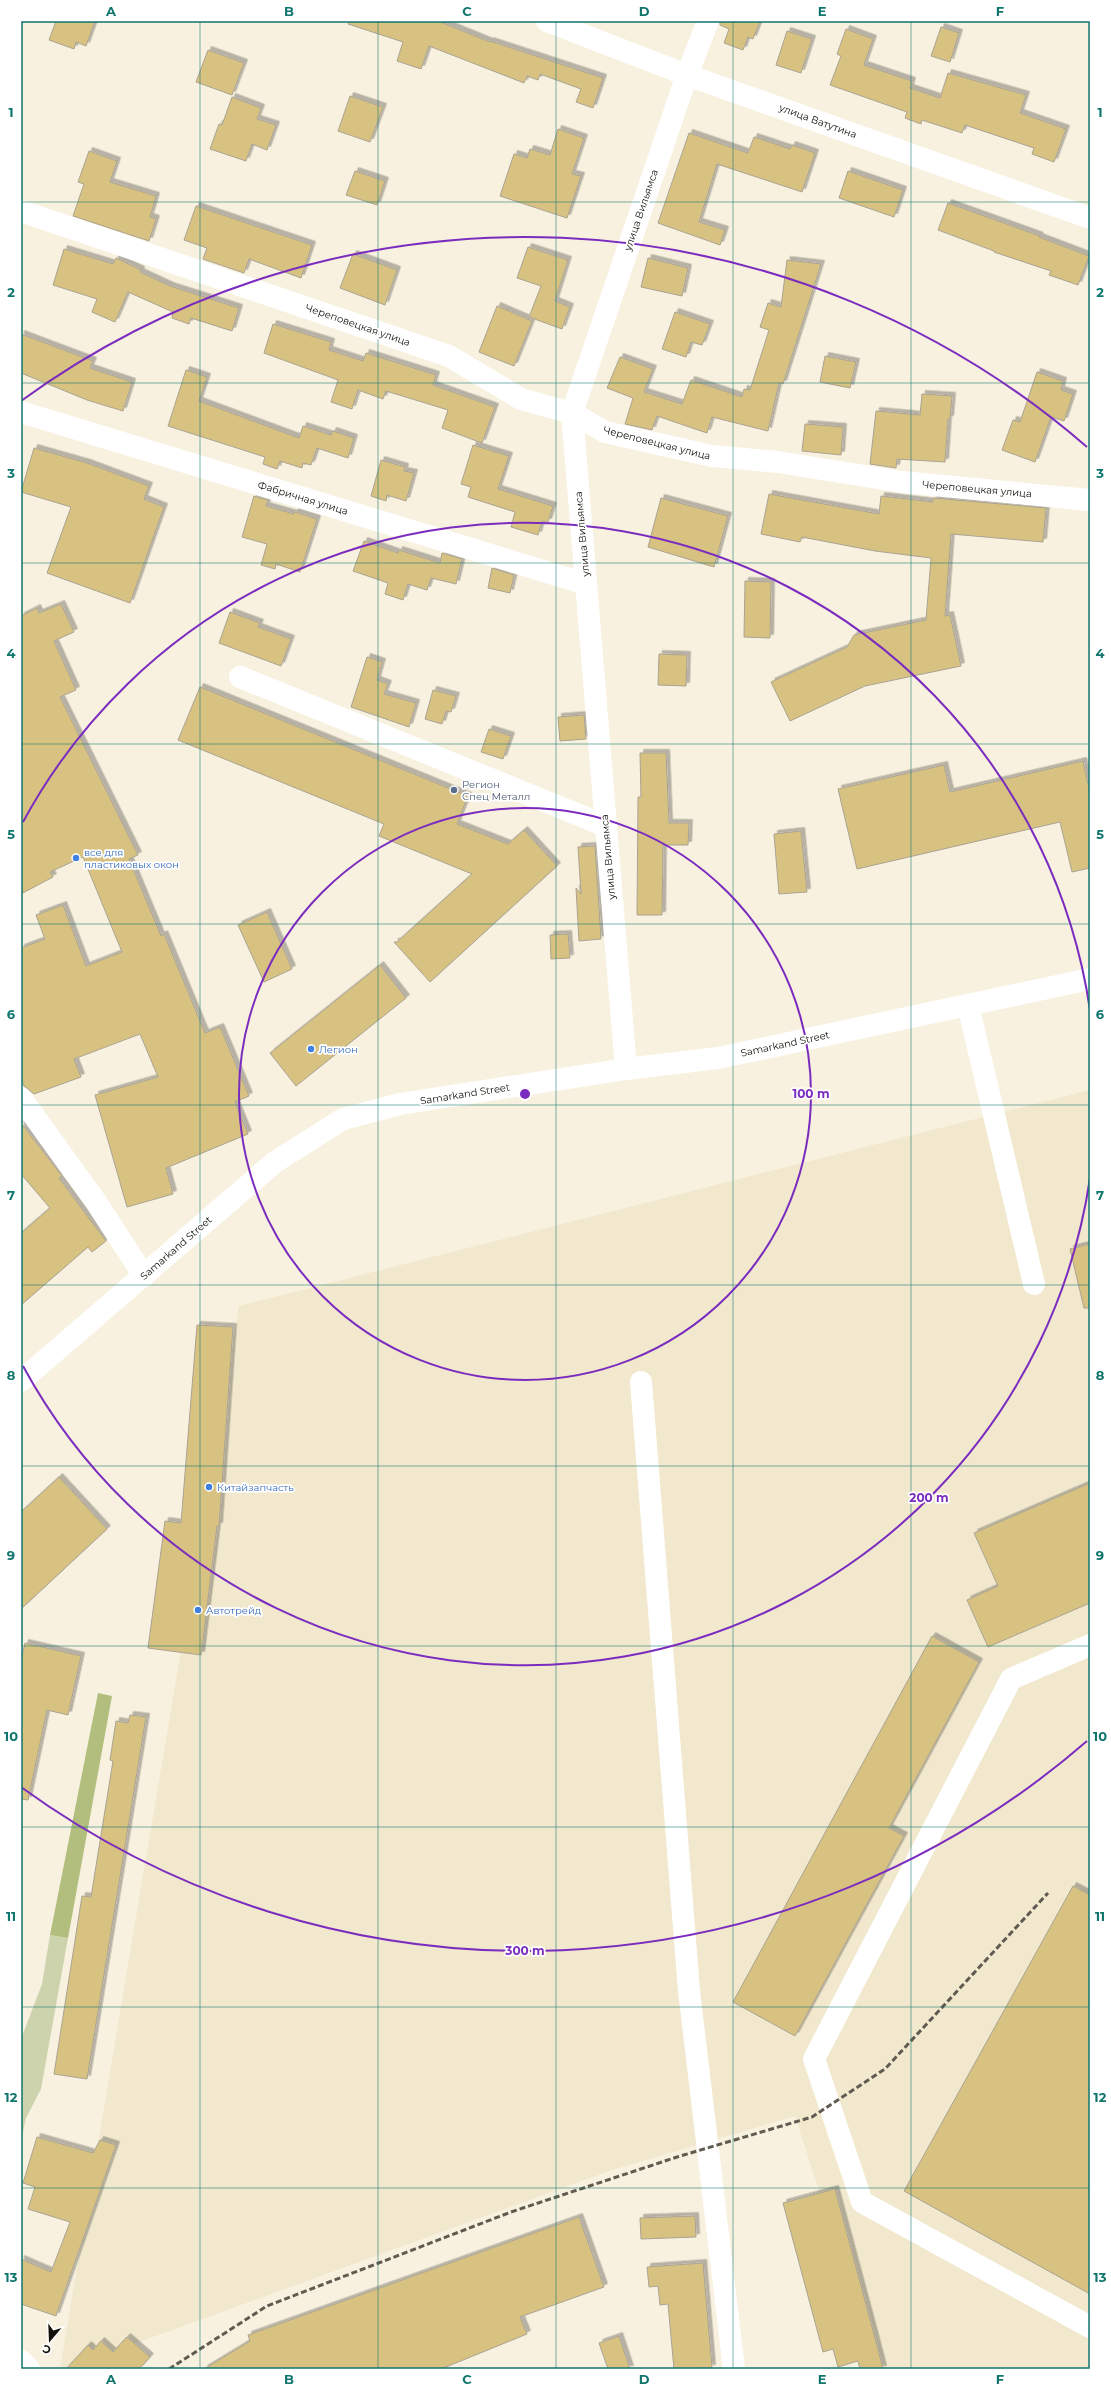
<svg xmlns="http://www.w3.org/2000/svg" width="1111" height="2390" font-family="Montserrat,sans-serif">
<style>
.built{fill:#f1e8ce}
.green{fill:#ccd3ad}
.forest{fill:#b2be7e}
.building{fill:#d8c282;stroke:#aaa392;filter:url(#shadow)}
.lines{fill:none;stroke-linecap:round;stroke-linejoin:round}
.minor{stroke:#fff;stroke-width:22}
.rail{stroke:#5f5b50;stroke-width:3;stroke-dasharray:6 3;stroke-linecap:butt}
.grid{fill:none;stroke:#0f766e;stroke-width:1;stroke-opacity:0.55}
.ring{fill:none;stroke:#7b2cbf;stroke-width:2}
.service-dot{fill:#5c6f8a;stroke:#fff;stroke-width:1.5}
.shop-dot{fill:#3f7fe0;stroke:#fff;stroke-width:1.5}
.labels{text-anchor:middle;dominant-baseline:central;stroke-width:3.5;stroke-linejoin:round;paint-order:stroke}
.street-label{font-size:10px;fill:#121009;stroke:#fff}
.service-label{font-size:10px;fill:#4e5e75;stroke:#fff;text-anchor:start}
.shop-label{font-size:10px;fill:#366cbe;stroke:#fff;text-anchor:start}
.centre{fill:#7b2cbf;stroke:#fff;stroke-width:2}
.ring-label{font-size:12px;text-anchor:middle;font-weight:bold;fill:#7b2cbf;stroke:#fff;stroke-width:3.5;stroke-linejoin:round;paint-order:stroke}
.neatline{fill:none;stroke:#0f766e;stroke-width:1.5}
.grid-label{font-size:13px;text-anchor:middle;font-weight:bold;fill:#0f766e}
</style>
<defs>
<filter id="shadow"><feDropShadow dx="3.5" dy="-3.5" stdDeviation="0" flood-color="#0004"/></filter>
</defs>
<rect width="100%" height="100%" fill="#f8f1df"/>
<!-- built -->
<path class="built" d="M1090,1090V2369H876L795,2116L612,2170L65,2369H60L239,1306Z"/>
<!-- green -->
<path class="green" d="M50,1935L68,1938L41,2089L26,2118L21,2141V2039L42,1984Z"/>
<!-- forest -->
<path class="forest" d="M98,1693L112,1696L68,1938L50,1935Z"/>
<!-- building -->
<path class="building" d="M56,21H95L86,46L76,42L74,49L49,40Z
M349,21H438L490,42V41L603,78L593,108L576,102L581,89L540,74L538,80L527,76L524,83L429,46L421,69L397,61L403,42L348,24Z
M720,21H760L753,39L748,37L743,50L724,43L729,29L720,25Z
M941,27L959,33L950,62L931,56Z
M846,29L873,39L864,65L912,81L910,88L940,98L948,73L1026,95L1020,113L1066,129L1054,162L1032,154L1034,148L965,125L962,133L922,120L921,124L905,118L907,112L830,85L841,56L837,54Z
M787,31L812,39L801,73L776,65Z
M208,50L244,63L232,95L196,82Z
M350,96L383,107L370,142L338,131Z
M232,97L261,108L257,119L276,125L267,150L252,144L246,161L210,149L219,124L222,125Z
M558,129L584,138L572,174L581,176L567,218L500,196L514,154L527,158L530,149L550,155Z
M689,133L748,153L754,137L790,149L792,145L815,153L802,192L717,164L699,222L725,230L720,245L658,223Z
M89,151L117,161L110,182L156,196L150,217L156,219L149,241L73,216L84,184L78,182Z
M355,171L385,181L377,205L346,195Z
M848,171L903,190L894,217L839,198Z
M948,203L1040,236L1039,237L1089,256L1078,285L1049,275L1051,271L994,252V251L938,230Z
M196,206L312,245L301,278L249,259L244,273L203,259L207,248L184,240Z
M528,247L568,260L555,301L570,307L562,329L529,317L541,286L517,278Z
M64,249L113,264L116,258L141,270L140,272L170,286L239,308L232,331L191,318L189,324L172,318L173,312L128,292L115,322L92,312L97,299L53,285Z
M353,254L397,270L385,305L340,288Z
M648,258L688,268L682,296L641,287Z
M787,260L821,264L783,384L779,383L768,431L712,417L707,433L657,416L652,430L625,424L633,398L607,388L620,357L653,369L644,392L682,404L691,380L742,397L744,389L750,390L769,330L760,327L768,303L781,307Z
M497,306L532,321L514,366L479,352Z
M675,312L710,324L702,345L691,342L686,357L662,349Z
M273,324L331,342L329,350L363,361L366,353L436,375L433,385L495,407L482,443L442,428L448,410L386,391L383,399L358,390L352,409L331,402L338,380L264,353Z
M21,334L93,361L90,368L132,382L123,411L87,400L21,373Z
M825,356L856,362L850,388L820,382Z
M186,370L207,377L199,401L299,438L303,426L331,435L333,431L354,438L348,458L317,448L311,465L303,463L302,468L280,461L277,469L263,464L265,457L168,426Z
M1037,372L1063,381L1061,390L1073,394L1064,421L1051,417L1035,462L1002,450L1013,420L1020,422Z
M922,394L952,396L950,419H948L945,462L897,459L896,468L870,464L876,411L920,415Z
M805,424L843,427L841,455L802,451Z
M473,445L509,456L498,489L553,506L548,522L542,521L538,535L511,527L515,512L468,497L471,487L461,484Z
M34,448L87,463L149,486L144,499L164,507L130,603L47,573L71,507L21,492Z
M381,460L405,467L404,471L414,473L406,501L387,495L386,501L371,496Z
M769,494L879,514L881,496L933,502V498L1046,508L1043,542L951,534L945,616L950,615L961,666L865,686L790,721L771,682L847,647L854,635L926,620L931,558L875,551L802,537L800,542L761,534Z
M254,496L268,500L266,506L294,514L295,512L317,519L300,572L276,564L275,569L261,565L267,544L242,537Z
M661,498L728,516L714,567L648,547Z
M364,541L398,553L399,550L440,563L442,553L462,559L456,584L431,578L427,590L408,584L403,600L385,594L388,583L353,571Z
M492,568L514,575L510,593L488,588Z
M745,581L771,582L770,638L744,637Z
M61,604L74,632L54,641L76,690L60,697L138,855L129,859L161,936L164,934L205,1033L220,1027L249,1096L235,1102L248,1134L166,1168L173,1194L127,1207L95,1095L158,1077L140,1034L74,1059L81,1077L34,1094L24,1086L21,1077V948L45,939L36,915L63,905L86,966L122,952L83,857L50,872L53,877L21,894V616L37,608L39,613Z
M230,612L260,623L258,627L291,639L281,666L219,643Z
M659,654L687,655L686,686L658,685Z
M367,657L382,662L377,680L388,684L384,694L416,703L409,727L351,707Z
M200,687L468,796L457,824L508,844L524,830L557,866L430,982L394,942H397L472,874L379,836L384,824L178,740Z
M433,690L456,696L451,712L446,711L442,724L425,719Z
M584,715L586,739L560,741L558,717Z
M489,729L511,736L503,759L481,752Z
M640,753H666L669,823H689L688,845H663L662,915H637L638,797H641Z
M1083,761L1090,793V868L1072,872L1060,822L857,869L838,789L944,765L950,792Z
M801,831L807,892L779,894L774,834Z
M595,846L601,939L579,941L576,888L581,894L578,847Z
M267,912L292,969L264,982L238,925Z
M568,934L570,958L551,959L550,935Z
M380,965L406,998L296,1086L270,1053Z
M21,1123L62,1176L59,1178L106,1241L92,1252L88,1247L21,1305V1233L50,1208L21,1174Z
M1090,1244V1308H1084L1070,1249Z
M197,1325L233,1327L219,1526H217L201,1655L148,1648L165,1521L181,1523Z
M59,1477L107,1529L21,1609V1512Z
M1090,1483V1603L988,1647L967,1600L998,1586L974,1533Z
M932,1636L979,1662L889,1828L904,1836L795,2036L733,2002Z
M25,1643L81,1656L68,1715L47,1710L28,1800L21,1799V1661Z
M130,1715L146,1717L87,2079L54,2074L82,1896L91,1897L113,1761L110,1760L116,1721L128,1723Z
M1073,1886L1090,1895V2294L904,2191Z
M37,2137L93,2153L100,2140L116,2145L56,2316L21,2304V2259L51,2272L70,2222L28,2209L35,2187L23,2183Z
M835,2189L875,2338L883,2369H860L858,2361L838,2367L833,2349L823,2352L783,2203Z
M695,2216L696,2237L641,2239L640,2218Z
M579,2217L604,2287L520,2317L527,2334L441,2369H204L250,2341L248,2335Z
M703,2263L712,2368L674,2369L668,2304L660,2305L658,2286L649,2287L647,2267Z
M619,2336L630,2369H608L599,2343Z
M127,2337L150,2357L139,2369H66L88,2345L93,2350L101,2341L113,2352Z"/>
<g class="lines">
<!-- minor -->
<path class="minor" d="M547,21L687,75L1090,218
M24,212L449,356L521,399L572,413L605,432L712,456L778,462L902,482L1089,500
M21,412L586,584
M240,677L606,826
M968,1005L1034,1284
M626,1069L572,413L687,75L708,21
M21,1098L96,1202L144,1276
M21,1381L275,1162L343,1119L400,1104L626,1069L718,1058L1090,979
M641,1382L689,1991L734,2369
M1090,1645L1011,1679L814,2059L862,2202L1090,2327
M21,2361L29,2369"/>
<!-- rail -->
<path class="rail" d="M169,2369L267,2306L511,2212L677,2157L812,2117L885,2069L1048,1893"/>
</g>
<!-- grid -->
<path class="grid" d="M200,21V2369M378,21V2369M556,21V2369M733,21V2369M911,21V2369M21,202H1090M21,383H1090M21,563H1090M21,744H1090M21,924H1090M21,1105H1090M21,1285H1090M21,1466H1090M21,1646H1090M21,1827H1090M21,2007H1090M21,2188H1090"/>
<!-- distance rings -->
<g class="ring">
<circle cx="525" cy="1094" r="286"/>
<path d="M1090 1178A571 571 0 0 1 23 1366M23 822A571 571 0 0 1 1090 1010"/>
<path d="M1087 1741A857 857 0 0 1 21 1787M21 401A857 857 0 0 1 1087 447"/>
</g>
<!-- markers -->
<circle class="service-dot" cx="454" cy="790" r="4"/>
<g class="shop-dot">
<circle cx="76" cy="858" r="4"/>
<circle cx="311" cy="1049" r="4"/>
<circle cx="209" cy="1487" r="4"/>
<circle cx="198" cy="1610" r="4"/>
</g>
<g class="labels">
<!-- street labels -->
<g class="street-label">
<text transform="translate(818 121) rotate(20)">улица Ватутина</text>
<text transform="translate(641 210) rotate(-71)">улица Вильямса</text>
<text transform="translate(358 325) rotate(19)">Череповецкая улица</text>
<text transform="translate(657 443) rotate(14)">Череповецкая улица</text>
<text transform="translate(977 489) rotate(5)">Череповецкая улица</text>
<text transform="translate(303 498) rotate(17)">Фабричная улица</text>
<text transform="translate(582 534) rotate(-95)">улица Вильямса</text>
<text transform="translate(608 857) rotate(-95)">улица Вильямса</text>
<text transform="translate(785 1044) rotate(-12)">Samarkand Street</text>
<text transform="translate(465 1094) rotate(-9)">Samarkand Street</text>
<text transform="translate(176 1248) rotate(-41)">Samarkand Street</text>
</g>
<!-- service labels -->
<g class="service-label">
<text x="462" y="784">Регион<tspan x="462" dy="12">Спец Металл</tspan></text>
</g>
<!-- shop labels -->
<g class="shop-label">
<text x="84" y="852">все для<tspan x="84" dy="12">пластиковых окон</tspan></text>
<text x="319" y="1049">Легион</text>
<text x="217" y="1487">Китайзапчасть</text>
<text x="206" y="1610">Автотрейд</text>
</g>
</g>
<circle cx="525" cy="1094" r="6" class="centre"/>
<g class="ring-label">
<text x="811" y="1098">100 m</text>
<text x="929" y="1502">200 m</text>
<text x="525" y="1955">300 m</text>
</g>
<!-- border -->
<rect width="1111" height="2390" fill="none" stroke="#ffffff" stroke-width="44"/>
<!-- north arrow -->
<g transform="translate(50 2340) rotate(199)" stroke="#ffffff" stroke-width="3" paint-order="stroke">
<path d="M0-3L7 15L0 10L-7 15Z" fill="#121009"/>
<text y="-6" font-size="11" font-weight="bold" text-anchor="middle" fill="#121009">С</text>
</g>
<rect x="22" y="22" width="1067" height="2346" class="neatline"/>
<g class="grid-label">
<text x="111" y="16">A</text>
<text x="289" y="16">B</text>
<text x="467" y="16">C</text>
<text x="644" y="16">D</text>
<text x="822" y="16">E</text>
<text x="1000" y="16">F</text>
<text x="11" y="117">1</text>
<text x="1100" y="117">1</text>
<text x="11" y="297">2</text>
<text x="1100" y="297">2</text>
<text x="11" y="478">3</text>
<text x="1100" y="478">3</text>
<text x="11" y="658">4</text>
<text x="1100" y="658">4</text>
<text x="11" y="839">5</text>
<text x="1100" y="839">5</text>
<text x="11" y="1019">6</text>
<text x="1100" y="1019">6</text>
<text x="11" y="1200">7</text>
<text x="1100" y="1200">7</text>
<text x="11" y="1380">8</text>
<text x="1100" y="1380">8</text>
<text x="11" y="1560">9</text>
<text x="1100" y="1560">9</text>
<text x="11" y="1741">10</text>
<text x="1100" y="1741">10</text>
<text x="11" y="1921">11</text>
<text x="1100" y="1921">11</text>
<text x="11" y="2102">12</text>
<text x="1100" y="2102">12</text>
<text x="11" y="2282">13</text>
<text x="1100" y="2282">13</text>
<text x="111" y="2384">A</text>
<text x="289" y="2384">B</text>
<text x="467" y="2384">C</text>
<text x="644" y="2384">D</text>
<text x="822" y="2384">E</text>
<text x="1000" y="2384">F</text>
</g>
</svg>
